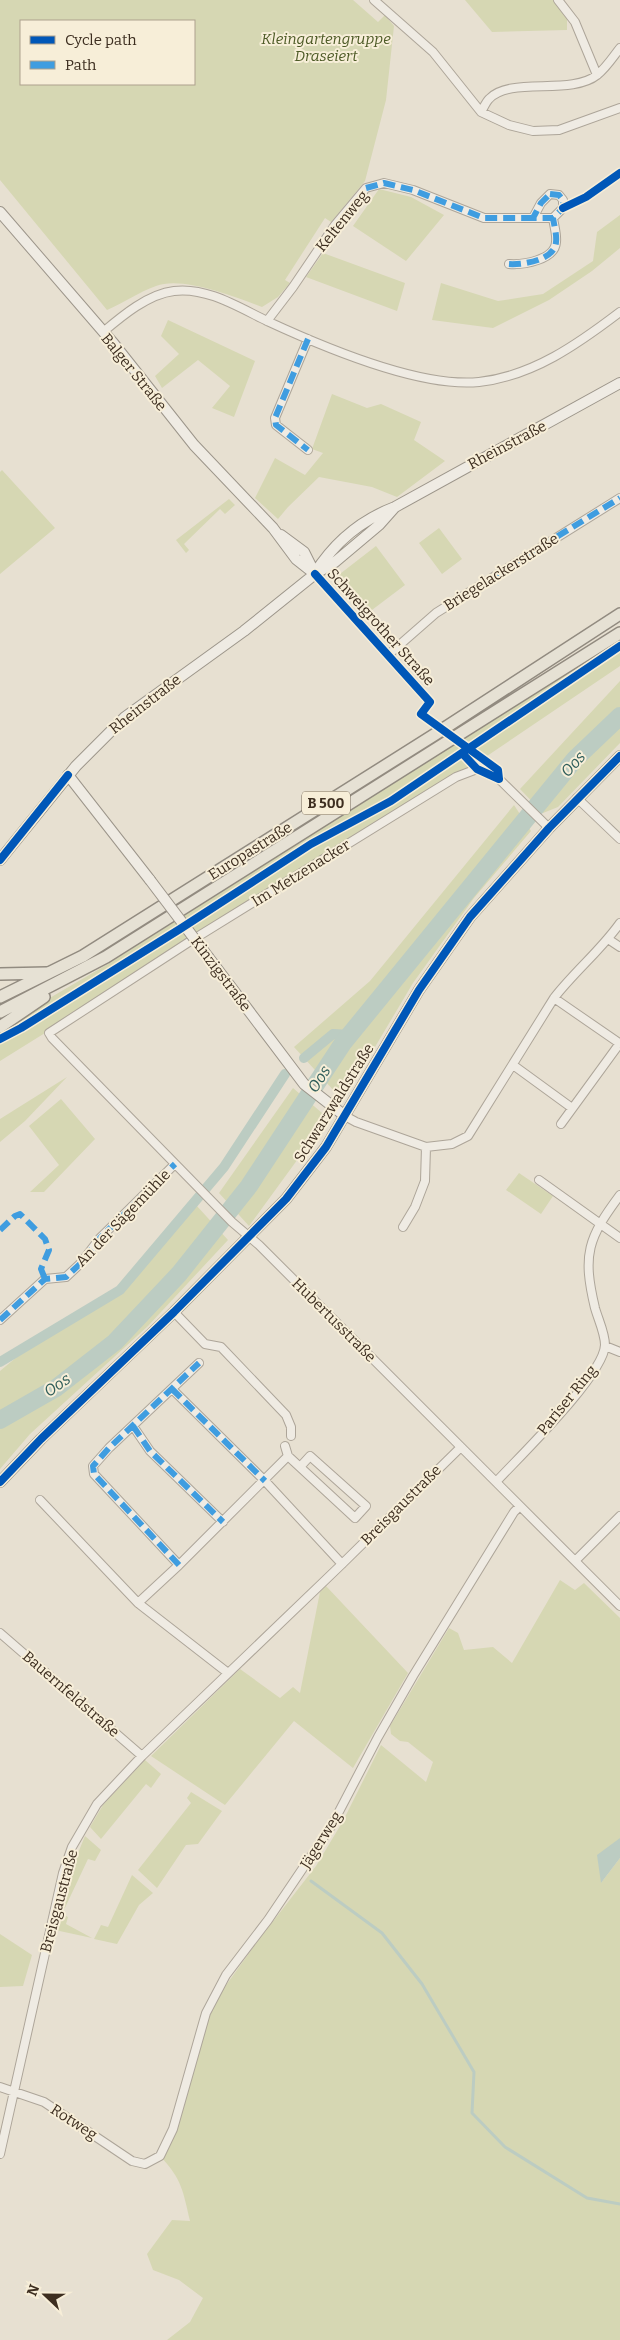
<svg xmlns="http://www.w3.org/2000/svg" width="620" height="2340" font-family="Bitter,serif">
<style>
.green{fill:#d6d7b3;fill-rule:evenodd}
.water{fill:#bcccc2}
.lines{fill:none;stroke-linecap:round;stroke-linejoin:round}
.stream{stroke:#bcccc2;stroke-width:3}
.canal{stroke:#bcccc2;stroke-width:10}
.river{stroke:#bcccc2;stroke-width:18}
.street-casing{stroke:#ada599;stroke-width:10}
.secondary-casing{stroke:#9c958a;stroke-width:12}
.primary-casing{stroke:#928b80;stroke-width:14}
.street{stroke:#efebe3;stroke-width:8}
.secondary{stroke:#efebe3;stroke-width:10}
.primary{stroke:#e6e1d4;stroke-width:11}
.secondary-bridge-casing{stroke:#9c958a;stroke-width:12;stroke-linecap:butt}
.secondary-bridge{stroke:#efebe3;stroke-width:10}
.quiet{stroke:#3f9de0;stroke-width:6;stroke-dasharray:12 6;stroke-linecap:butt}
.cycleway-casing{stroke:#f7eed8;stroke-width:11}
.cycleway{stroke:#0057b8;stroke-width:8}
.labels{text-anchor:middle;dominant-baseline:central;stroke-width:4;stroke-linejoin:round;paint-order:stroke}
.shield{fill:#f7eed8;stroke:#756857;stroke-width:1}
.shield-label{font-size:14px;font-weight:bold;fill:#3d2e20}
.park-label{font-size:15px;font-style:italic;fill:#4d5a26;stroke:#f7eed8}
.street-label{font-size:15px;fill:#3d2e20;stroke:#f7eed8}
.water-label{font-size:16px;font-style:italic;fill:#2f5d5a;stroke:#f7eed8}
</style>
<rect width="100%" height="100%" fill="#e7e0d1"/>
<!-- green -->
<path class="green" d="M0,0H353L378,22L385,15L394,26L386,100L365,181L331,222L325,218L285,280L290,283L278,297L262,307C235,297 183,276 156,286C139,292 123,303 107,310L0,180ZM194,21V84H21V21Z
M465,0H558L567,8V30L492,32Z
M379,189L411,197L444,215L406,261L353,226Z
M620,215V248L592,271L549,300L493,328L432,320L441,283L498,301L543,294L593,261L597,232Z
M323,253L405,283L397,311L306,277Z
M168,320L255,361L234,417L212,408L230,386L198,360L162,388L155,376L179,354L161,336Z
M332,394L367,408L381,404L421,422L414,440L445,461L397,497L372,487L319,477L288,507L278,519L255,498L275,458L305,475L323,453L312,449Z
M2,470L55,528L0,574V472Z
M229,499L235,505L225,514L220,509L184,544L189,550L186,553L176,540Z
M439,528L462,559L442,574L419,543Z
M376,546L405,585L364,616L336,577Z
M620,639V666L456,777L0,1061V1027L108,964Z
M620,681V743L558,807L543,813L520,789Z
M514,805L531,831L474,898L413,983L353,1084L335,1092L294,1047L370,981Z
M67,1077L25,1121L0,1142V1119Z
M293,1088L322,1113L319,1130L249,1226L219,1193Z
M61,1099L95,1139L44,1192H30L59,1165L29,1126Z
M519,1173L553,1196L541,1214L506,1190Z
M196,1205L228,1240L148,1326L30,1434L0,1469V1427L4,1421L0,1416V1371L24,1351L122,1292Z
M560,1580L575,1590L584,1583L620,1618V1838L601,1883L620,1858V2340H167L190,2322L203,2298L179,2280L153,2270L147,2254L172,2220L190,2221C183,2191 182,2179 160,2156L173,2129L206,2013L257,1942L316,1866L343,1821L381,1745L426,1782L433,1762L408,1742L400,1741L391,1734L390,1726L449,1628L458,1633L464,1650L493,1647L512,1663Z
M326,1586L408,1673L353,1768L294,1721L225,1805L151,1756L240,1669L280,1698L293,1687L300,1693L320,1592Z
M145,1760L161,1774L151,1788L146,1784L101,1839L90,1827L103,1805Z
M191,1792L222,1811L198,1844L186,1845L157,1888L138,1870L191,1803L187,1798Z
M85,1836L101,1850L95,1861L88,1859L62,1914L68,1917L66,1924L92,1938L55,1930L69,1875Z
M132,1875L153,1893L139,1905L117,1944L94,1939L101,1925L108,1927Z
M0,1934L32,1955L23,1986L0,1987Z"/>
<!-- water -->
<path class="water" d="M620,1838V1858L601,1883L597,1855Z"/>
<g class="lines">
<!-- stream -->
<path class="stream" d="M311,1881L382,1933L422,1984L474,2072L472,2113L505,2147L587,2198L620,2204"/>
<!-- canal -->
<path class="canal" d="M304,1058L333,1034L350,1035
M0,1362L120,1290L224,1167L285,1074"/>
<!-- river -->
<path class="river" d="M0,1420L56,1388L115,1342L179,1274L249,1186L343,1043L575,759L620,716"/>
<!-- street casing -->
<g class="street-casing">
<path id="street" d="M374,0L433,52L481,112L509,125L533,131L559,130L620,108
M558,0L575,22L597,75
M481,112C484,107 486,102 489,99C510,76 571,96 597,75C606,68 613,57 620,48
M550,194L559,195L563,200V208L553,218H533L541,203Z
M509,264C523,265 555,260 556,242C557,235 554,225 553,218
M267,321L293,287L335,225L366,188L384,183L413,190L484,218H533
M103,332C122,316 148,294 174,291C207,287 238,307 267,321C321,346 420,388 479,382C533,376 578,344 620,312
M308,339L275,418L276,425L308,450
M315,574L426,698
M388,655L436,613L620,498
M577,798L620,839
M549,828L499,779L477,769L456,777L189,942L49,1033L52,1038L232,1222L259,1245L620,1606
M608,939L620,947
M554,998L619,1043
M513,1065L572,1108
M345,1116L356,1122L426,1147L452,1144L468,1136L554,998C575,971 601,950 620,923
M561,1124L620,1043
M539,1180L620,1238
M403,1227L415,1207L425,1181L426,1147
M174,1312L205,1344L221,1347L286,1415L291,1427V1436
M0,1320L45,1279L66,1277L81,1263L100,1238L175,1164
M605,1346L620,1352
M172,1389L265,1481L342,1564
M133,1426L150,1451L223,1522
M285,1446L288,1456L355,1518L366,1506L310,1456L300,1467
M496,1482C519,1457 604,1375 605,1345C605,1333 598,1319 595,1308C582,1254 588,1238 620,1195
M40,1500L138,1603L228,1673
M575,1561L620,1516
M179,1565L94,1474L93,1466L109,1448L199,1363
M138,1603L179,1565L288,1456
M0,1633L142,1756
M0,2087L44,2102L132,2161L145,2164L160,2156L173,2129L206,2013L226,1975L268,1920L332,1825L378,1737L413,1676L514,1512L520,1506
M0,2154L63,1873L72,1847L97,1804L142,1756L342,1564L461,1447"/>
</g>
<!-- secondary casing -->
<g class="secondary-casing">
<path id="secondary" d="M0,212L114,344L194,445L273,528L296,559L315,574
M281,535L304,552L314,572
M315,573C334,543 361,520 395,507L620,383
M68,775L150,880
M0,860L76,766L125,717L244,631L315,574L335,562L379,525L395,507
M209,958L304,1084L345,1116
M0,1482L41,1439L174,1312L286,1199L326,1147L419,990L470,917L549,828L620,756"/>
</g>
<!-- primary casing -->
<g class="primary-casing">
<path id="primary" d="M0,974L47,973
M0,997L83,956L434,735L620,614
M0,1012L106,957L620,633
M0,1027L44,997"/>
</g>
<!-- street -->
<use href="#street" class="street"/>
<!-- secondary -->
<use href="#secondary" class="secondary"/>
<!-- primary -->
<use href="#primary" class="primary"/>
<!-- secondary-bridge casing -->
<g class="secondary-bridge-casing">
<path id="secondary-bridge" d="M150,880L209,958"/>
</g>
<!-- secondary-bridge -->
<use href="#secondary-bridge" class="secondary-bridge"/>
<!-- quiet -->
<path class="quiet" d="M366,188L384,183L413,190L484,218H533
M550,194L559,195L563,200V208L553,218H533L541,203Z
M509,264C523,265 555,260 556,242C557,235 554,225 553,218
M308,339L275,418L276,425L308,450
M496,574L620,498
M0,1230L15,1216L20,1214L45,1239L49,1250L41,1269L45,1279
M0,1320L45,1279L66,1277L81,1263L100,1238L175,1164
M172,1389L265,1481
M133,1426L150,1451L223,1522
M179,1565L94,1474L93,1466L109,1448L199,1363"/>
<!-- cycleway casing -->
<g class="cycleway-casing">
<path id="cycleway" d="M563,208L586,197L620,173
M315,574L430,702L421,714L498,770L499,779L477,769L462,753
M0,860L68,775
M0,1039L21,1028L180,929L311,844L391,801L620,646
M0,1482L41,1439L174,1312L286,1199L326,1147L419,990L470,917L549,828L620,756"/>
</g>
<!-- cycleway -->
<use href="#cycleway" class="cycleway"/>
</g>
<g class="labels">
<!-- shield labels -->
<rect class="shield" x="302" y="791.5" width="48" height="23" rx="4"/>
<g class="shield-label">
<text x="326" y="803">B 500</text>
</g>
<!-- park labels -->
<g class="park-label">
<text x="326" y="39">Kleingartengruppe<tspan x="326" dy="17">Draseiert</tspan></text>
</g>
<!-- street labels -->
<g class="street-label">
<text transform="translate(342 221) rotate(-51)">Keltenweg</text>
<text transform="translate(134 372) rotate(51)">Balger Straße</text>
<text transform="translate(507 445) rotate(-28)">Rheinstraße</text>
<text transform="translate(501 572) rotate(-32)">Briegelackerstraße</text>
<text transform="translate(381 627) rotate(48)">Schweigrother Straße</text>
<text transform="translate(145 704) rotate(-38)">Rheinstraße</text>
<text transform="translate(250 851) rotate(-32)">Europastraße</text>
<text transform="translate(301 873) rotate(-32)">Im Metzenacker</text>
<text transform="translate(221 974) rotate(53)">Kinzigstraße</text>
<text transform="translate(334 1103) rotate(-58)">Schwarzwaldstraße</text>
<text transform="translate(123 1218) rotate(-46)">An der Sägemühle</text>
<text transform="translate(334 1320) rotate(45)">Hubertusstraße</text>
<text transform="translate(567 1400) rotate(-51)">Pariser Ring</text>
<text transform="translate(401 1505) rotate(-45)">Breisgaustraße</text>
<text transform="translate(71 1694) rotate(41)">Bauernfeldstraße</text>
<text transform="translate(321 1840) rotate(-58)">Jägerweg</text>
<text transform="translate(59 1901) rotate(-75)">Breisgaustraße</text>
<text transform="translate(74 2122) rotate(33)">Rotweg</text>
</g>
<!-- water labels -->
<g class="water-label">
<text transform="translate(573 764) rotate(-48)">Oos</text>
<text transform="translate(319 1079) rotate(-57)">Oos</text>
<text transform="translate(57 1385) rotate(-35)">Oos</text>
</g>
</g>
<!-- legend -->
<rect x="20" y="20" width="175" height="65" fill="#f7eed8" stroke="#ada18e"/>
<rect x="30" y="36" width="25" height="8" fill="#0057b8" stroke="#ada18e"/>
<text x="65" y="45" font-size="15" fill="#3d2e20">Cycle path</text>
<rect x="30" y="61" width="25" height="8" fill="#3f9de0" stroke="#ada18e"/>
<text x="65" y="70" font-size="15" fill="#3d2e20">Path</text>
<!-- north arrow -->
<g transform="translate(45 2295) rotate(292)" stroke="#f7eed8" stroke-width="4" paint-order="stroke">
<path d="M0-4L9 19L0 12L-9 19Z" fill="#3d2e20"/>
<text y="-8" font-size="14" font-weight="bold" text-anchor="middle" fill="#3d2e20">N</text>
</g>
</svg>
